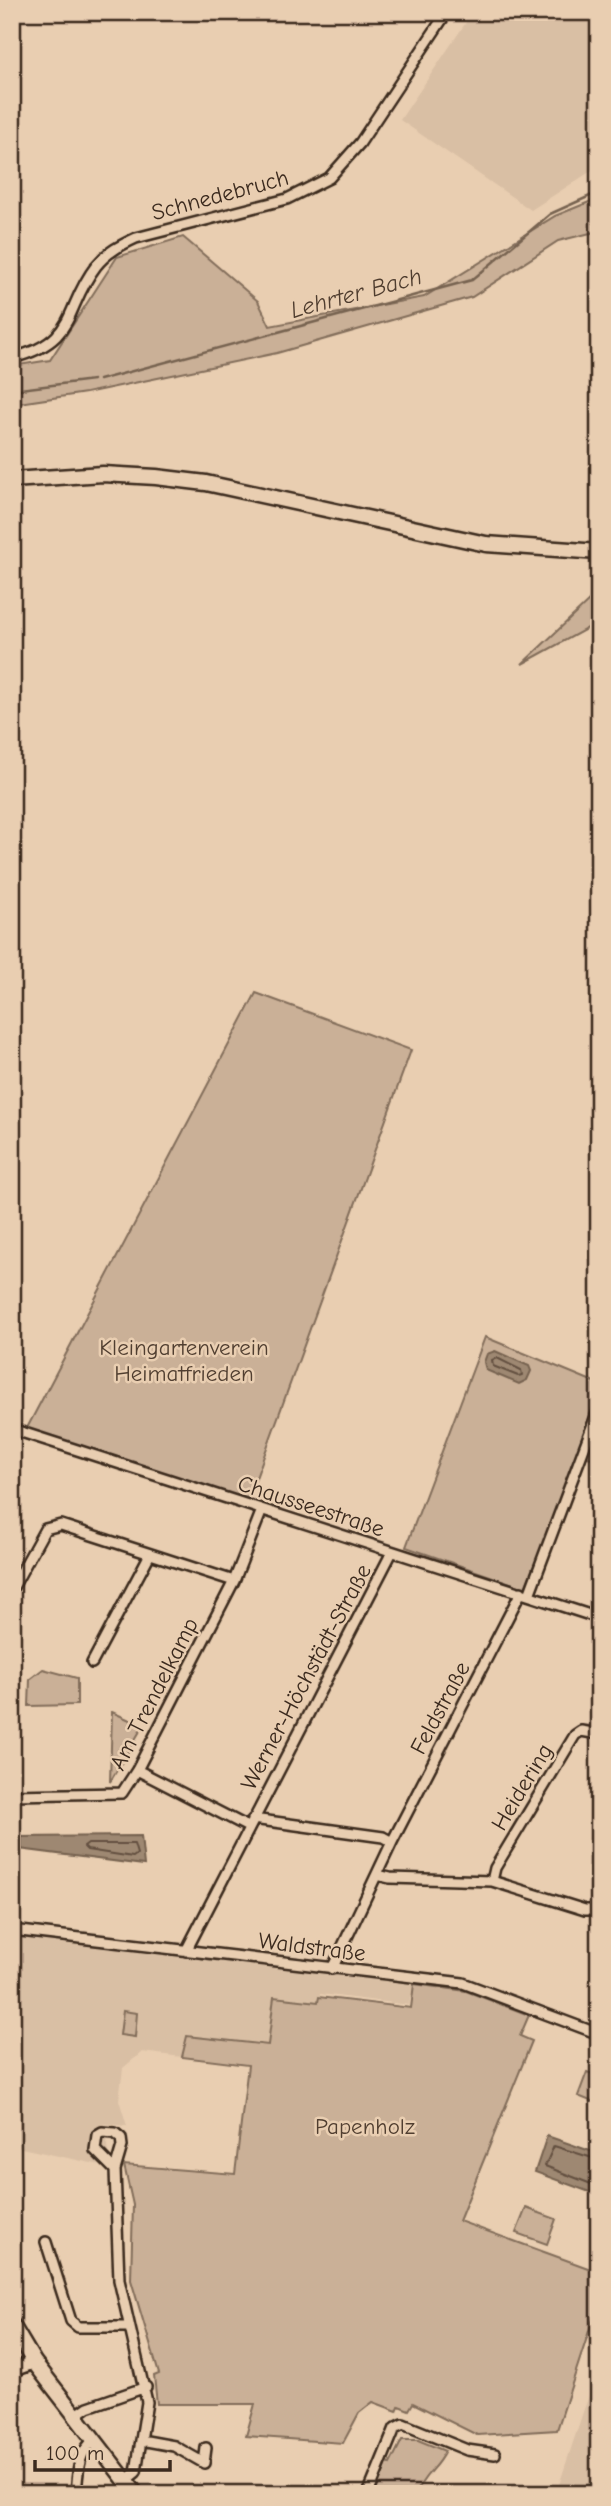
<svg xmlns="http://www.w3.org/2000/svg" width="611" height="2506" font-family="'Comic Neue',sans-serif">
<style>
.built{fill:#d9bfa4}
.green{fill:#cab097;stroke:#826d5a;stroke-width:2}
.water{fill:#9e8872;stroke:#766250;stroke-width:2}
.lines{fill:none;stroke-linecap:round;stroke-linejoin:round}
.shore{stroke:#635040;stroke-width:2}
.stream{stroke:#766250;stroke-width:2.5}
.minor-casing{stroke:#3b2a1e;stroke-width:14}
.secondary-casing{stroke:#3b2a1e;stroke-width:18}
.primary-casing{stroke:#3b2a1e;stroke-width:19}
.minor{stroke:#e9ceb1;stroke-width:9}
.secondary{stroke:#e9ceb1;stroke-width:12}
.primary{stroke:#e9ceb1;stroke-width:14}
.rail-casing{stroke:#3b2a1e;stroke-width:5}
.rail{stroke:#e9ceb1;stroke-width:2.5;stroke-dasharray:8;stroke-linecap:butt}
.labels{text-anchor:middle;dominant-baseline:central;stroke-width:5;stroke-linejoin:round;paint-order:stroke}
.street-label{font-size:23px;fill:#3b2a1e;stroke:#e9ceb1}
.park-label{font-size:23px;fill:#503e30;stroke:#e9ceb1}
.water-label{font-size:24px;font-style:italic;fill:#4f3d2f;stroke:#e9ceb1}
</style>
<rect width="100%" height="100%" fill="#e9ceb1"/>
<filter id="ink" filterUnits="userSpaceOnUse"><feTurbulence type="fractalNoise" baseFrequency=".0143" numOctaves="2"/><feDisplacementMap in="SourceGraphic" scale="14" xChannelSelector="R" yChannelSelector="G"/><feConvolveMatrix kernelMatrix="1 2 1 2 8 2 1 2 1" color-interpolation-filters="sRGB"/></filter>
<g filter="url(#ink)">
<!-- built -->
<path class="built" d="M473,12H599V166L531,210L400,120Z
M12,1935L414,1984L409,2005L320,1994L319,2002L269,2045L186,2036L182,2057L142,2052L123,2068L119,2100L127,2126L104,2124L110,2167L12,2146Z
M599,2369V2494H556L583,2412Z"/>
<!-- green -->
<path class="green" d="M599,198V231L558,241L472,297L277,353L86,393L12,404V366L50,360L117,257L183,237L258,301L270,326L424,297L555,216Z
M599,592V622L522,664L591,599Z
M256,993L411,1050L248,1500L26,1430Z
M485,1337L599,1384V1460L580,1455L525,1588L406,1547Z
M43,1669L77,1678V1705L29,1706L30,1679Z
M112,1712L143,1726L110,1782Z
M414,1984L466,1991L529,2015L520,2036L532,2041L459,2221L599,2272V2300L557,2430L477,2435L413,2403L409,2410L399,2406L397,2411L373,2402L359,2413L343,2443L246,2436L255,2404H157L154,2376L159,2374L131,2280L133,2205L124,2165L235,2174L248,2065L182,2057L187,2036L268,2045L274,1997L318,2002L319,1997L411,2008Z
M123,2011L137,2013L135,2037L120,2035Z
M587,2072L599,2076L598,2104L578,2096Z
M526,2208L556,2219L547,2244L516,2233Z
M402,2440H418L445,2451C436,2470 425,2472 416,2494H375L387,2463L390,2464Z"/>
<!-- water -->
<path class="water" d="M495,1351L529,1366L531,1371L527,1380L519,1384L486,1370L484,1362L487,1354Z
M141,1836L144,1865L12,1848V1837Z
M547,2136L599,2154L598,2195L535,2172Z"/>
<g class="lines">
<!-- shore -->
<path class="shore" d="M497,1358L521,1370L522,1375L518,1376L493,1366L492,1360Z
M88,1844H134L137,1854L133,1857L87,1850L84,1847Z
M599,2160L554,2146L545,2166L599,2187"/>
<!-- stream -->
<path class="stream" d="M99,380L472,280L550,214L599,192
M12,390L93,380"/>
<!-- minor casing -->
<g class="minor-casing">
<path id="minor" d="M12,358C79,341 63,309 96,266C107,252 121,245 136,238L287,199L329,178L360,143L447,12
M12,1429L599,1618
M12,1589L45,1529L61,1525L234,1581
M529,1595L599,1408
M92,1663L150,1554
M137,1770L248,1827
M12,1795L122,1793L137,1770L234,1581L262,1510
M253,1819L383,1837L392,1842
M377,1875L390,1878L492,1881L585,1910H593L599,1903
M492,1881L495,1868L575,1735L581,1731L599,1734
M12,1930L463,1983L599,2034
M186,1951L392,1552
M332,1969L392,1842L521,1592
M115,2170L95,2150L97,2135L102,2132L115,2133L121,2138L122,2146L115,2170L119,2280L147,2402L136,2472L125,2481
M46,2242L71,2321L78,2327H127
M75,2416L88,2407L146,2387
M141,2440L174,2446L204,2463L206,2448
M76,2494C78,2473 77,2453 95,2439
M368,2494L395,2428L403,2424L467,2450L495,2454"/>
</g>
<!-- secondary casing -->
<g class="secondary-casing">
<path id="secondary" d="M12,2370L34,2362"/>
</g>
<!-- primary casing -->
<g class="primary-casing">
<path id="primary" d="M12,480L103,474L156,477L206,483L486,544L599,552
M12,2325L34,2362L136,2494"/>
</g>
<!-- minor -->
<use href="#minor" class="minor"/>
<!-- secondary -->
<use href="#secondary" class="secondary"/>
<!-- primary -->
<use href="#primary" class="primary"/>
<!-- rail casing -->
<g class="rail-casing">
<path id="rail" d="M592,2494L599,2474"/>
</g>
<!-- rail -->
<use href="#rail" class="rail"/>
</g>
</g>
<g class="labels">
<!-- street labels -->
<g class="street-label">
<text transform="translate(220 195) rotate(-15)">Schnedebruch</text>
<text transform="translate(311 1506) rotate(18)">Chausseestraße</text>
<text transform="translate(306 1677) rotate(-62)">Werner-Höchstädt-Straße</text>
<text transform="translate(154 1694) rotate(-63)">Am Trendelkamp</text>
<text transform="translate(440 1708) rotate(-62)">Feldstraße</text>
<text transform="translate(522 1787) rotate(-59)">Heidering</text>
<text transform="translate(312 1947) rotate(7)">Waldstraße</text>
</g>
<!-- park labels -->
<g class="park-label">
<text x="184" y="1347">Kleingartenverein<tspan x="184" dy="26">Heimatfrieden</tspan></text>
<text x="365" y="2126">Papenholz</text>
</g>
<!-- water labels -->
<g class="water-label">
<text transform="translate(356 293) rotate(-15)">Lehrter Bach</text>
</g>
</g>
<!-- margin -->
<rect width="611" height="2506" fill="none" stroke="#e9ceb1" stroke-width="42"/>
<rect x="21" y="21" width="569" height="2464" fill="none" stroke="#3b2a1e" stroke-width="2.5" filter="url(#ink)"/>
<!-- scale -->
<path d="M35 2460v10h135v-10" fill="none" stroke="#3b2a1e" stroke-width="3.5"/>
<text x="46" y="2460" font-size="21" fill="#3b2a1e" stroke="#e9ceb1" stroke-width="5" paint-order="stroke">100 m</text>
</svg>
